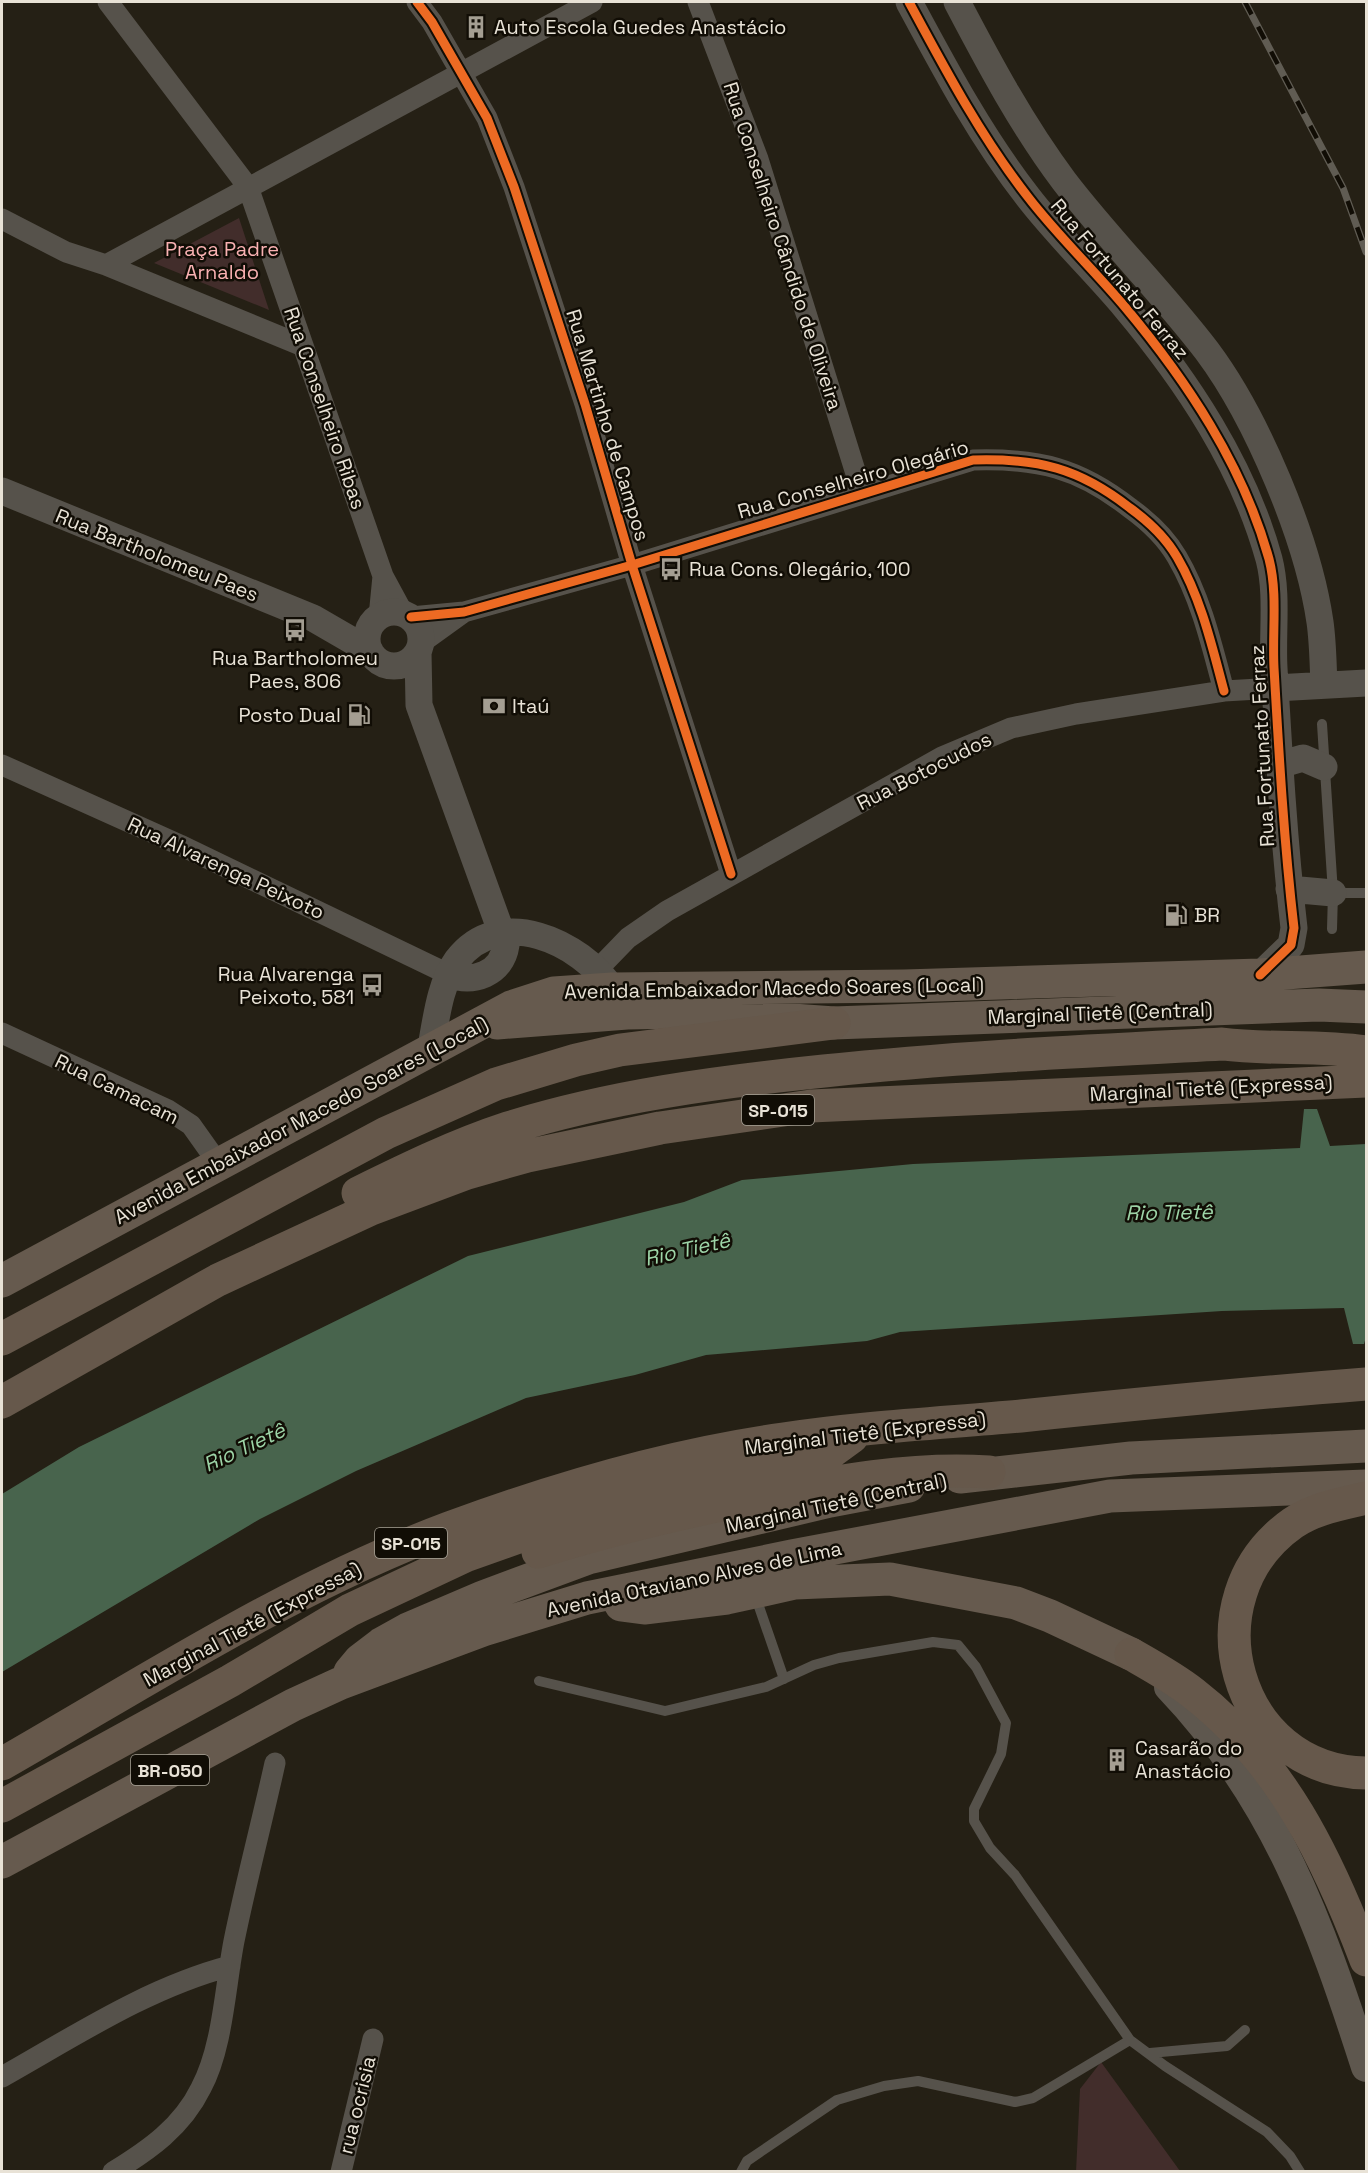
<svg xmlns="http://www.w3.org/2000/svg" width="1368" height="2173" font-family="'Space Grotesk',sans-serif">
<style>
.green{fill:#422d2b}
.water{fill:#48644d}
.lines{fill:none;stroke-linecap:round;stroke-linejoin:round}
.service{stroke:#56524b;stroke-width:10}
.minor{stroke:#56524b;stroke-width:21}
.tertiary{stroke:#56524b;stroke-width:27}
.secondary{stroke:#5e574e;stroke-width:30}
.trunk{stroke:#665a4e;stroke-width:33}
.motorway{stroke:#66584b;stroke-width:33}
.rail-casing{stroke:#605c53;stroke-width:7}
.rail{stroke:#110d05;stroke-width:4.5;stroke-dasharray:14;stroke-linecap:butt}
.cycleway-casing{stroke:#110d05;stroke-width:13}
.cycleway{stroke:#ed6a23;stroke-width:9}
.labels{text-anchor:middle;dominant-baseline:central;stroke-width:5;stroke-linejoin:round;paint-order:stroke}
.shield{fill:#110d05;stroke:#a8a297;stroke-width:1.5}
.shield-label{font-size:18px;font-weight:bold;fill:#e8e2d6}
.poi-label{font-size:20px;fill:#e8e2d6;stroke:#110d05;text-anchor:start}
.street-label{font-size:20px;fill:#e8e2d6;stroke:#110d05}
.park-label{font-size:20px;fill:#f9b1b2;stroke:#110d05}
.water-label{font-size:21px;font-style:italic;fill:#9dd4a7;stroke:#110d05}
</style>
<rect width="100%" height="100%" fill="#252015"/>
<!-- green -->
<path class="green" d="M239,218L269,310L154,263Z
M1101,2062L1180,2171L1076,2172L1080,2089Z"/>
<!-- water -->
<path class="water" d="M1304,1109H1317L1330,1146L1366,1144V1337L1364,1344H1353L1344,1308L1222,1311L900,1332L867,1341L706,1355L635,1375L526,1398L356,1471L260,1519L2,1672V1494L79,1447L468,1256L684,1202L742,1180L913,1164L1300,1148Z"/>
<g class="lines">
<!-- service -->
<path class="service" d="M1322,724L1333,893L1332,929
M1334,893H1366
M755,1595L784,1679
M539,1681L665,1711L766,1687L814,1665L839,1658L933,1642L958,1645L976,1667L1006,1723L1001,1754L974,1809V1821L990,1848L1015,1875L1130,2040L1165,2066L1267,2132L1290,2156L1300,2172
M1150,2053L1227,2046L1245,2030
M741,2172L747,2161L837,2100L884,2086L918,2081L1015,2102L1033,2098L1130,2040"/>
<!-- minor -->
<path class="minor" d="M108,2L248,187L383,576L403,613
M417,2L432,22L487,118L514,187L585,404L632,565L731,874
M698,2L758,159L862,493
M2,219L66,252L106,265L303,346
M106,265L592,2
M379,617L383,576
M411,617L464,612L632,565L973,460C1038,458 1079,468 1130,508C1148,521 1166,538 1177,557C1201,598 1212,646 1224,691
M421,643L464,612
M2,765L180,845L448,974
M598,969L628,938L667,911L942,757L1011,728L1076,714L1224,691L1275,688
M2,1033L168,1110L191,1125L218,1163
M2,2077C75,2036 147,1988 230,1966
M113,2172C149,2150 182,2127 201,2088C223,2047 225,1987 234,1941C246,1882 262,1822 275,1763
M341,2172L373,2039"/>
<!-- tertiary -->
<path class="tertiary" d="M909,2C945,69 981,137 1028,197C1058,236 1094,270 1125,307C1187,381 1243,465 1269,559C1278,594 1272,632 1274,668C1279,755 1284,842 1294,928L1291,945L1260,975
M957,2C989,63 1022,125 1064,181C1109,240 1162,292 1207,351C1257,418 1308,539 1320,622C1323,643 1323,664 1324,685
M2,491L313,618L370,651
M367 639a27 27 0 1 1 54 0a27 27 0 1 1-54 0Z
M418,652L419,705L506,945C502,974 473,984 448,974
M1275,688L1366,683
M1279,765L1303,758L1324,767
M1289,889L1333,893
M430,1052C436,1022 439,985 457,960C499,904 581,942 612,989"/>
<!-- secondary -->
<path class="secondary" d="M1169,1687C1275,1798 1320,1924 1366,2067"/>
<!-- trunk -->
<path class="trunk" d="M497,1023L627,1013L684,1012L834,1023L1319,1005L1366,1007
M2,1281L511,1007L554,993L612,989L904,986L1260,975L1366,967
M960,1477L1131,1458L1366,1446
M621,1605L644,1608L727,1598L795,1583L890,1579L1016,1603L1050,1616L1131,1654
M350,1672L360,1660L381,1644L408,1629L483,1597L588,1558L830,1501L909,1486
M2,1862L293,1705L341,1683L483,1630L587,1598L792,1556L1110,1496L1366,1486"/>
<!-- motorway -->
<path class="motorway" d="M358,1193C407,1169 456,1145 508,1128C611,1096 717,1082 824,1071C957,1057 1088,1051 1222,1044C1270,1050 1318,1045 1366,1052
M2,1339L386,1133L496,1084L576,1060L620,1050L834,1023
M2,1402L218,1280L371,1209L467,1173L527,1156L660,1128L811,1106L1366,1081
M1366,1498C1342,1504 1315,1508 1293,1523C1186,1598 1234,1771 1366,1773
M538,1552C611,1529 685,1512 759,1497C835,1481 911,1467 989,1472
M1131,1654C1152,1666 1174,1678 1193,1693C1281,1761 1328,1859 1366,1960
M2,1764C147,1681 291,1587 449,1528C557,1488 669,1455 783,1439C862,1427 942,1423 1021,1416C1136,1404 1251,1393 1366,1384
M2,1806L230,1681L350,1610L465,1556L580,1515L645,1496L806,1461L830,1453L852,1437"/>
<!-- rail casing -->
<g class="rail-casing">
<path id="rail" d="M1245,2L1343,188L1366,252"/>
</g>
<!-- rail -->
<use href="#rail" class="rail"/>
<!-- cycleway casing -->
<g class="cycleway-casing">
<path id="cycleway" d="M417,2L432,22L487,118L514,187L585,404L632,565L731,874
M909,2C945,69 981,137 1028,197C1058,236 1094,270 1125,307C1187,381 1243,465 1269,559C1278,594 1272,632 1274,668C1279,755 1284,842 1294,928L1291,945L1260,975
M411,617L464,612L632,565L973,460C1038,458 1079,468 1130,508C1148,521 1166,538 1177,557C1201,598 1212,646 1224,691"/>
</g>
<!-- cycleway -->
<use href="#cycleway" class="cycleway"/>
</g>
<!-- icons -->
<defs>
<g id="building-bare" transform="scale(1.8)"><path d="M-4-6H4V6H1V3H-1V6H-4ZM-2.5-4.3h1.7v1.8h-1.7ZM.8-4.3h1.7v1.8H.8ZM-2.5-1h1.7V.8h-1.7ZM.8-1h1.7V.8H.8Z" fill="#a49e92" stroke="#110d05" stroke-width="2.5" paint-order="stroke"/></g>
<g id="bus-bare" transform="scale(1.8)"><path d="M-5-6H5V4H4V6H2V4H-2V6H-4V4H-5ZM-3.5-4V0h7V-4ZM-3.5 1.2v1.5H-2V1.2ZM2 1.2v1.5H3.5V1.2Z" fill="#a49e92" stroke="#110d05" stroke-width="2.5" paint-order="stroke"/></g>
<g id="bank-bare" transform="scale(1.8)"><path d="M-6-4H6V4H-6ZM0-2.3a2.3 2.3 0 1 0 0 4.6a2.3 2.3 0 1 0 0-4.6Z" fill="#a49e92" stroke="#110d05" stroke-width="2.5" paint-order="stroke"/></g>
<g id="fuel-bare" transform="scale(1.8)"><path d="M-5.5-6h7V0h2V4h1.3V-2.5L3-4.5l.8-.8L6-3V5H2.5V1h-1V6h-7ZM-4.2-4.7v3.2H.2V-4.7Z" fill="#a49e92" stroke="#110d05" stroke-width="2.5" paint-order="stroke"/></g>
</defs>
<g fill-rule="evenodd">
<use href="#building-bare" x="476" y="27"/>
<use href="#bus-bare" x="671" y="569"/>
<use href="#bus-bare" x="295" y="630"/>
<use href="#bank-bare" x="494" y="706"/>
<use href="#fuel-bare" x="359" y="715"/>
<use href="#fuel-bare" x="1176" y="915"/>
<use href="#bus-bare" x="372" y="985"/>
<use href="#building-bare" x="1117" y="1760"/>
</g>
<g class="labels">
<!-- shield labels -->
<g class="shield">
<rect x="742" y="1095" width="72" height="30" rx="4.5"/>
<rect x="375" y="1528" width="72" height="30" rx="4.5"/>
<rect x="131" y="1755" width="78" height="30" rx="4.5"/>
</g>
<g class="shield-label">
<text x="778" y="1110">SP-015</text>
<text x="411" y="1543">SP-015</text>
<text x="170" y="1770">BR-050</text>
</g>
<!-- poi labels -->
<g class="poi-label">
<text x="494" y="27">Auto Escola Guedes Anastácio</text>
<text x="689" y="569">Rua Cons. Olegário, 100</text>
<text x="295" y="658" text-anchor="middle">Rua Bartholomeu<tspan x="295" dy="23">Paes, 806</tspan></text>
<text x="512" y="706">Itaú</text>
<text x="341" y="715" text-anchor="end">Posto Dual</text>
<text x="1194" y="915">BR</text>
<text x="354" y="974" text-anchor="end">Rua Alvarenga<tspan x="354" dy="23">Peixoto, 581</tspan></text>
<text x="1135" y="1748">Casarão do<tspan x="1135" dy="23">Anastácio</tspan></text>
</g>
<!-- street labels -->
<g class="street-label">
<text transform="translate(783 246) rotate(72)">Rua Conselheiro Cândido de Oliveira</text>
<text transform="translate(1120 279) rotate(50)">Rua Fortunato Ferraz</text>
<text transform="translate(325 408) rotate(71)">Rua Conselheiro Ribas</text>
<text transform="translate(608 425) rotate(73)">Rua Martinho de Campos</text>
<text transform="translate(853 479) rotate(-16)">Rua Conselheiro Olegário</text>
<text transform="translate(157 555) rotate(22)">Rua Bartholomeu Paes</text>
<text transform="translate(1262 746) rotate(-93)">Rua Fortunato Ferraz</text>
<text transform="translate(924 771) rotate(-27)">Rua Botocudos</text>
<text transform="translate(226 868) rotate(25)">Rua Alvarenga Peixoto</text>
<text transform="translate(774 988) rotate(-1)">Avenida Embaixador Macedo Soares (Local)</text>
<text transform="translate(1100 1013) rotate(-2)">Marginal Tietê (Central)</text>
<text transform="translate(1211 1088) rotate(-3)">Marginal Tietê (Expressa)</text>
<text transform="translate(117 1089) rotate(26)">Rua Camacam</text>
<text transform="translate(301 1120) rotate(-28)">Avenida Embaixador Macedo Soares (Local)</text>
<text transform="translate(865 1433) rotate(-7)">Marginal Tietê (Expressa)</text>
<text transform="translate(836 1503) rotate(-12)">Marginal Tietê (Central)</text>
<text transform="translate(694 1579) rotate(-12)">Avenida Otaviano Alves de Lima</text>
<text transform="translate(252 1624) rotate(-28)">Marginal Tietê (Expressa)</text>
<text transform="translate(357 2105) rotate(-76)">rua ocrisia</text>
</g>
<!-- park labels -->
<g class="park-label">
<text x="222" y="249">Praça Padre<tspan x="222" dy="23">Arnaldo</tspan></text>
</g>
<!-- water labels -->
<g class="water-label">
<text transform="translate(1169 1212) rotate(-1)">Rio Tietê</text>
<text transform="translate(687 1249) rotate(-13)">Rio Tietê</text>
<text transform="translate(244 1447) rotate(-25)">Rio Tietê</text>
</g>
</g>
<!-- border -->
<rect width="1368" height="2173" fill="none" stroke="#e8e2d6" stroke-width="6"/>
</svg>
